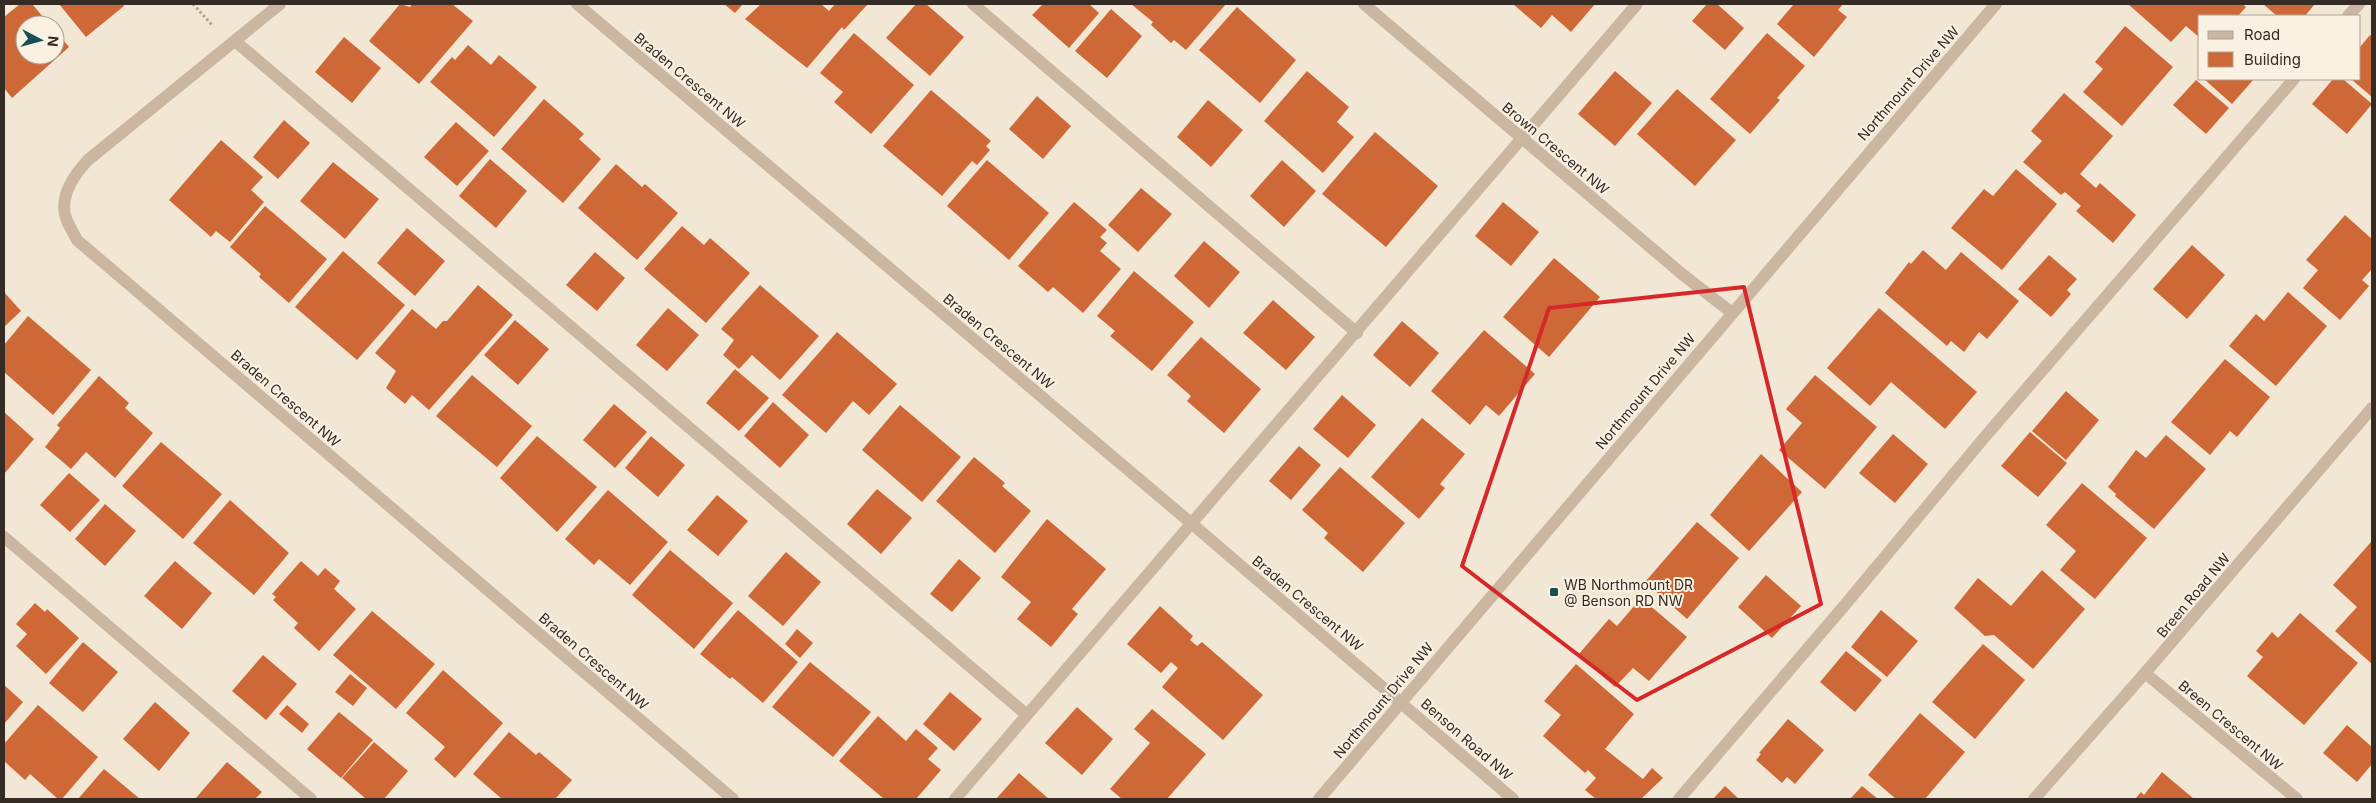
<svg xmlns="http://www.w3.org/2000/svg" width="2376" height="803" font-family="Inter,sans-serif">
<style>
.building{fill:#cf6837}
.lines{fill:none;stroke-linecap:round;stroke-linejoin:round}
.path{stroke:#b6a18b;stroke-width:3;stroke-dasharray:2.5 2.5;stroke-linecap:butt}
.service{stroke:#cbb7a1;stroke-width:12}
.minor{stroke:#cbb7a1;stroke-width:12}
.tertiary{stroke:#cbb7a1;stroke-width:12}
.marked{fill:none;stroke:#d62828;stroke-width:4;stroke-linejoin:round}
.poi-dot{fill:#174f58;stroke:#faf1e2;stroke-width:2}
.labels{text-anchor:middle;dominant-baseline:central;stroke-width:4;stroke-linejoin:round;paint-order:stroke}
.street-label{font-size:14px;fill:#342b24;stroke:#faf1e2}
.poi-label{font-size:14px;fill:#342b24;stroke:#faf1e2;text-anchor:start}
</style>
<rect width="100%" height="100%" fill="#f2e7d5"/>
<!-- building -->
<path class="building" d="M20,4H32L50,25H25V55H55V30L69,47L12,98L4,88V17Z
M59,4H122L124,6L86,37Z
M400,4L410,7L412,4H452L473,21L419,84L369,41Z
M724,4H743L735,13Z
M761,4H821L829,11L835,4H868L844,30L842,27L807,68L745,19Z
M916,4H926L964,37L930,76L886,38Z
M1043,4H1089L1099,13L1069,48L1032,15Z
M1131,4H1226L1186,50L1174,40L1171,43L1151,25L1153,22Z
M1513,4H1595L1571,32L1552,15L1541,28Z
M1707,4H1717L1744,28L1725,50L1692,21Z
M1794,4H1843L1838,10L1847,17L1814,57L1777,24Z
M2128,4H2243L2246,7L2238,16H2200V38L2186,26L2171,42Z
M2263,4H2312L2314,5L2305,16H2277Z
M1237,7L1296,60L1260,103L1199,50Z
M1111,9L1142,36L1107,78L1075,51Z
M2125,26L2173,67L2122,126L2083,92L2103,69L2095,62Z
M854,33L914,85L871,134L834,102L843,92L820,73Z
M1767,33L1805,66L1777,98L1780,100L1750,134L1710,99Z
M2370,35L2372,37V97L2351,79H2360V47Z
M344,37L381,68L352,103L315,72Z
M468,45L491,65L499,55L537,87L494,137L430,82L452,57L455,60Z
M1307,71L1349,107L1337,122L1354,137L1323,173L1264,121Z
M1615,71L1652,103L1615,146L1578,114Z
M2204,79H2254L2232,104Z
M2333,79H2343L2372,104L2347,134L2312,104Z
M2196,80L2229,108L2206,134L2173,105Z
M1677,89L1736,140L1695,186L1637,134Z
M931,90L991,141L986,146L990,150L977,165L972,161L942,196L883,146Z
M2064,93L2113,136L2080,174L2096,188L2100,183L2136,215L2113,243L2076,211L2081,206L2065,192L2061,195L2023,162L2042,141L2031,131Z
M1037,96L1071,126L1043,159L1009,129Z
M544,99L584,134L579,139L601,159L563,203L501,149Z
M1208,100L1243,130L1211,167L1177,137Z
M284,120L310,143L278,179L253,157Z
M456,122L489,151L457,186L424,157Z
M1375,132L1438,186L1386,247L1322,194Z
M221,140L263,177L251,190L264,202L230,242L216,231L211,237L169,200Z
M490,159L527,191L496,228L459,196Z
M987,160L1049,213L1009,260L947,206Z
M1282,160L1316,191L1284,227L1250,196Z
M333,162L379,199L345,239L300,201Z
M616,164L642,187L645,184L678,213L637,260L578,208Z
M2016,169L2057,204L2002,270L1951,228L1984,189L1993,196Z
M1141,188L1172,214L1138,252L1108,225Z
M1074,202L1107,230L1100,237L1107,243L1100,251L1121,269L1083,313L1053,287L1048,292L1018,266Z
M1503,202L1539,232L1511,266L1475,236Z
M265,206L327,259L289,303L259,277L261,274L230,247Z
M2345,215L2372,239V269L2362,280L2369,286L2340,320L2303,288L2318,270L2306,260Z
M682,226L704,245L710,238L750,273L706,323L644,269Z
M407,228L445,261L415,296L377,263Z
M1204,241L1240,272L1209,308L1174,276Z
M2192,245L2225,275L2187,319L2153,289Z
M1923,250L1946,270L1961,252L2019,301L1987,339L1979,332L1964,352L1951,341L1947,346L1885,293L1909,262L1911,264Z
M343,251L405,305L357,360L295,307Z
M595,252L625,278L597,311L566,285Z
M2049,255L2077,279L2067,290L2071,294L2051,317L2018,289Z
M1554,258L1600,297L1549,357L1503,317Z
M1134,271L1194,322L1152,371L1110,336L1115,331L1097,316Z
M478,285L513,315L429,410L412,395L405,404L386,388L396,371L375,353L412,309L436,329L443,321H447Z
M760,285L819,336L780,380L752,355L739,369L723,355L734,340L721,329Z
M4,292L21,311L4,327Z
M2288,292L2327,326L2276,386L2229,346L2256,314L2264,321Z
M1273,300L1315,337L1286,370L1243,333Z
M668,308L699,335L667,371L636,345Z
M1879,308L1977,392L1945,429L1891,382L1870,406L1827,368Z
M28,316L91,370L53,415L4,372V345Z
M515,320L549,349L518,385L484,355Z
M1402,321L1439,353L1410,387L1373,355Z
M1484,330L1535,374L1499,416L1486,405L1470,425L1431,391Z
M837,332L897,384L869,415L853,401L826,433L782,395Z
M1201,337L1261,389L1224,433L1187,401L1191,396L1167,375Z
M2225,359L2270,397L2237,437L2230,431L2210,455L2171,422Z
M735,369L769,398L739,431L706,403Z
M472,375L532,426L497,467L436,416Z
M1815,375L1877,427L1825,489L1779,450L1802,423L1786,409Z
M99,376L129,403L125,408L153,433L115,478L86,452L71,469L45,447L60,428L57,425Z
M2066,391L2099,420L2066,460L2032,431Z
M1342,395L1376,425L1348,458L1313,429Z
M773,402L809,435L780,468L744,436Z
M614,404L647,432L615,468L583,440Z
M900,405L961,457L922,502L862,450Z
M4,412L34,439L4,474Z
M1422,418L1465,454L1440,484L1445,488L1419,519L1371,477Z
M2030,432L2067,463L2038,497L2001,466Z
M1893,434L1928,464L1895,503L1859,473Z
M2166,435L2206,469L2154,529L2115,496L2116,494L2108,487L2136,450L2146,458Z
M537,436L597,487L557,532L500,478Z
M651,436L685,465L658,497L625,468Z
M161,442L222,494L183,539L122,486Z
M1299,446L1321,465L1291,500L1269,481Z
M1761,454L1802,492L1749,551L1710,515Z
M974,457L1005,483L1002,486L1031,511L995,553L936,501Z
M1340,467L1405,523L1363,572L1324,538L1328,533L1302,510Z
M69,473L100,500L70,532L40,505Z
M2082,483L2147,538L2095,599L2060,570L2076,551L2046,525Z
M877,489L912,518L881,554L847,524Z
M608,490L668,542L630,585L599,559L594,565L565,539Z
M717,495L748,521L718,556L687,530Z
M230,500L289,553L254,595L193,543Z
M105,504L136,531L105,566L75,539Z
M1047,519L1106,569L1072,609L1078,614L1051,647L1017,619L1031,602L1001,577Z
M1697,522L1739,558L1687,619L1645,582Z
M2371,542L2372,543V664L2335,631L2357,607L2333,585Z
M670,550L733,603L694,649L632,595Z
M786,552L821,582L783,626L748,596Z
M959,559L981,578L952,612L930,594Z
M175,561L212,593L182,629L144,596Z
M301,561L318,576L325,568L340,581L334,589L356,609L319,651L294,628L298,623L273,600L276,597L272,594Z
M2042,570L2085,609L2033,669L1994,635L1985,636L1954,608L1978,578L2011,606Z
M1766,575L1801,606L1772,638L1738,607Z
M1641,598L1687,637L1649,681L1633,668L1615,687L1578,655L1609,619L1617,626Z
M35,603L45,612L47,609L79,638L46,674L16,646L27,634L16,624Z
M1160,606L1193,636L1190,640L1197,646L1202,642L1263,695L1223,740L1162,687L1178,668L1171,662L1161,673L1127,644Z
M738,610L798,662L763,703L732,677L730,679L700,654Z
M1881,610L1918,641L1887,677L1851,647Z
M372,611L435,664L396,709L333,655Z
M2300,613L2358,663L2304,725L2247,676L2263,657L2256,651L2272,632L2278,638Z
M797,629L813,643L800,658L785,644Z
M83,642L118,672L83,712L49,683Z
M1983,644L2025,680L1975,739L1932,702Z
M1846,651L1882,680L1855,712L1820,682Z
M263,655L297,684L266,720L232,691Z
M810,662L871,712L833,757L772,707Z
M1576,664L1634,714L1605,749L1643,779L1652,768L1663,778L1641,799H1596L1585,790L1596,778L1588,770L1585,773L1543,736L1561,715L1544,701Z
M443,670L503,723L455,778L434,759L445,747L406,713Z
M350,674L367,688L353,706L335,692Z
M4,685L23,702L4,724Z
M950,692L982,719L954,751L923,724Z
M155,702L190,733L159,771L123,739Z
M38,705L98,757L62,799H58L30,774L25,780L4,761V744Z
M287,705L309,724L302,733L279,714Z
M1077,707L1113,739L1082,775L1045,743Z
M1152,709L1206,754L1167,799H1122L1110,789L1150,743L1134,729Z
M339,712L373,740L341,778L307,749Z
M1920,713L1965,752L1925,799H1896L1868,775Z
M878,716L906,741L916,729L938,748L928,759L941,770L916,799H884L839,761Z
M1788,719L1824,750L1795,784L1787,777L1782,783L1756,760L1761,754L1759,753Z
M2347,725L2372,747V764L2357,782L2323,753Z
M509,732L536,755L539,752L572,780L555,799H502L473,774Z
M374,742L408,771L384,799H366L342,778Z
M227,762L262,792L255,799H195Z
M104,769L140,799H78Z
M2162,772L2194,799H2135L2141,792L2144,795Z
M1019,773L1049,799H996Z
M1725,786L1739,799H1713Z
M1862,786L1878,799H1850Z"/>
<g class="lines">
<!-- path -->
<path class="path" d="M193,4L212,25"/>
<!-- service -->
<path class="service" d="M973,4L1357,333
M2348,16L2359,4
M235,41L1027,715
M4,537L311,799
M955,799L1637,4
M1679,799L1844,606L1983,439L2294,79"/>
<!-- minor -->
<path class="minor" d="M280,4L88,160C74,175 59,197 66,218C68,225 74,233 77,240L733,799
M577,4L1191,523L1513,799
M1364,4L1682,274L1731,312
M2145,673L2297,799
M2034,799L2145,673L2372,408"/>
<!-- tertiary -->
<path class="tertiary" d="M1319,799L1996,4"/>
</g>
<!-- marked area -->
<path class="marked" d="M1744,287L1821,604L1637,700L1462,566L1549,308Z"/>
<!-- markers -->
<rect class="poi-dot" x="1549" y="587" width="10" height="10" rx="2.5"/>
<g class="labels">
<!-- street labels -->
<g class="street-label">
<text transform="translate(690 80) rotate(40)">Braden Crescent NW</text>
<text transform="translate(1908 83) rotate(-49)">Northmount Drive NW</text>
<text transform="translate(1556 148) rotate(40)">Brown Crescent NW</text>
<text transform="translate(999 341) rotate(40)">Braden Crescent NW</text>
<text transform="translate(1645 391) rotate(-50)">Northmount Drive NW</text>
<text transform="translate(286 398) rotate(41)">Braden Crescent NW</text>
<text transform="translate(2193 595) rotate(-50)">Breen Road NW</text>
<text transform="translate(1308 603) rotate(40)">Braden Crescent NW</text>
<text transform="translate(594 661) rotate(41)">Braden Crescent NW</text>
<text transform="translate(1383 700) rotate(-50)">Northmount Drive NW</text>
<text transform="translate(2231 725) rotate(40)">Breen Crescent NW</text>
<text transform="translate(1467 739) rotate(41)">Benson Road NW</text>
</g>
<!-- poi labels -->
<g class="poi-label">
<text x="1564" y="584">WB Northmount DR<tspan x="1564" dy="16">@ Benson RD NW</tspan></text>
</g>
</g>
<!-- border -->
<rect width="2376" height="803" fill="none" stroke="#342b24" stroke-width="10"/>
<!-- legend -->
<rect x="2198" y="15" width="162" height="65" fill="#faf1e2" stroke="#aba296"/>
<rect x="2208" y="31" width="25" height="8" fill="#cbb7a1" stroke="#aba296"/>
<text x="2244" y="40" font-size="15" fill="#342b24">Road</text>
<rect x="2208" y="52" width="25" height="15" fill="#cf6837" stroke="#aba296"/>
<text x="2244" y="65" font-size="15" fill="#342b24">Building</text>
<!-- north arrow -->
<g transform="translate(40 40) rotate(96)"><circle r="24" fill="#faf1e2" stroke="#aba296"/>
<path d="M0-4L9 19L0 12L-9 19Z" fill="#174f58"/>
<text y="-8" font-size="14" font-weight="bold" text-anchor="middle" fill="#342b24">N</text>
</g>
</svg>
